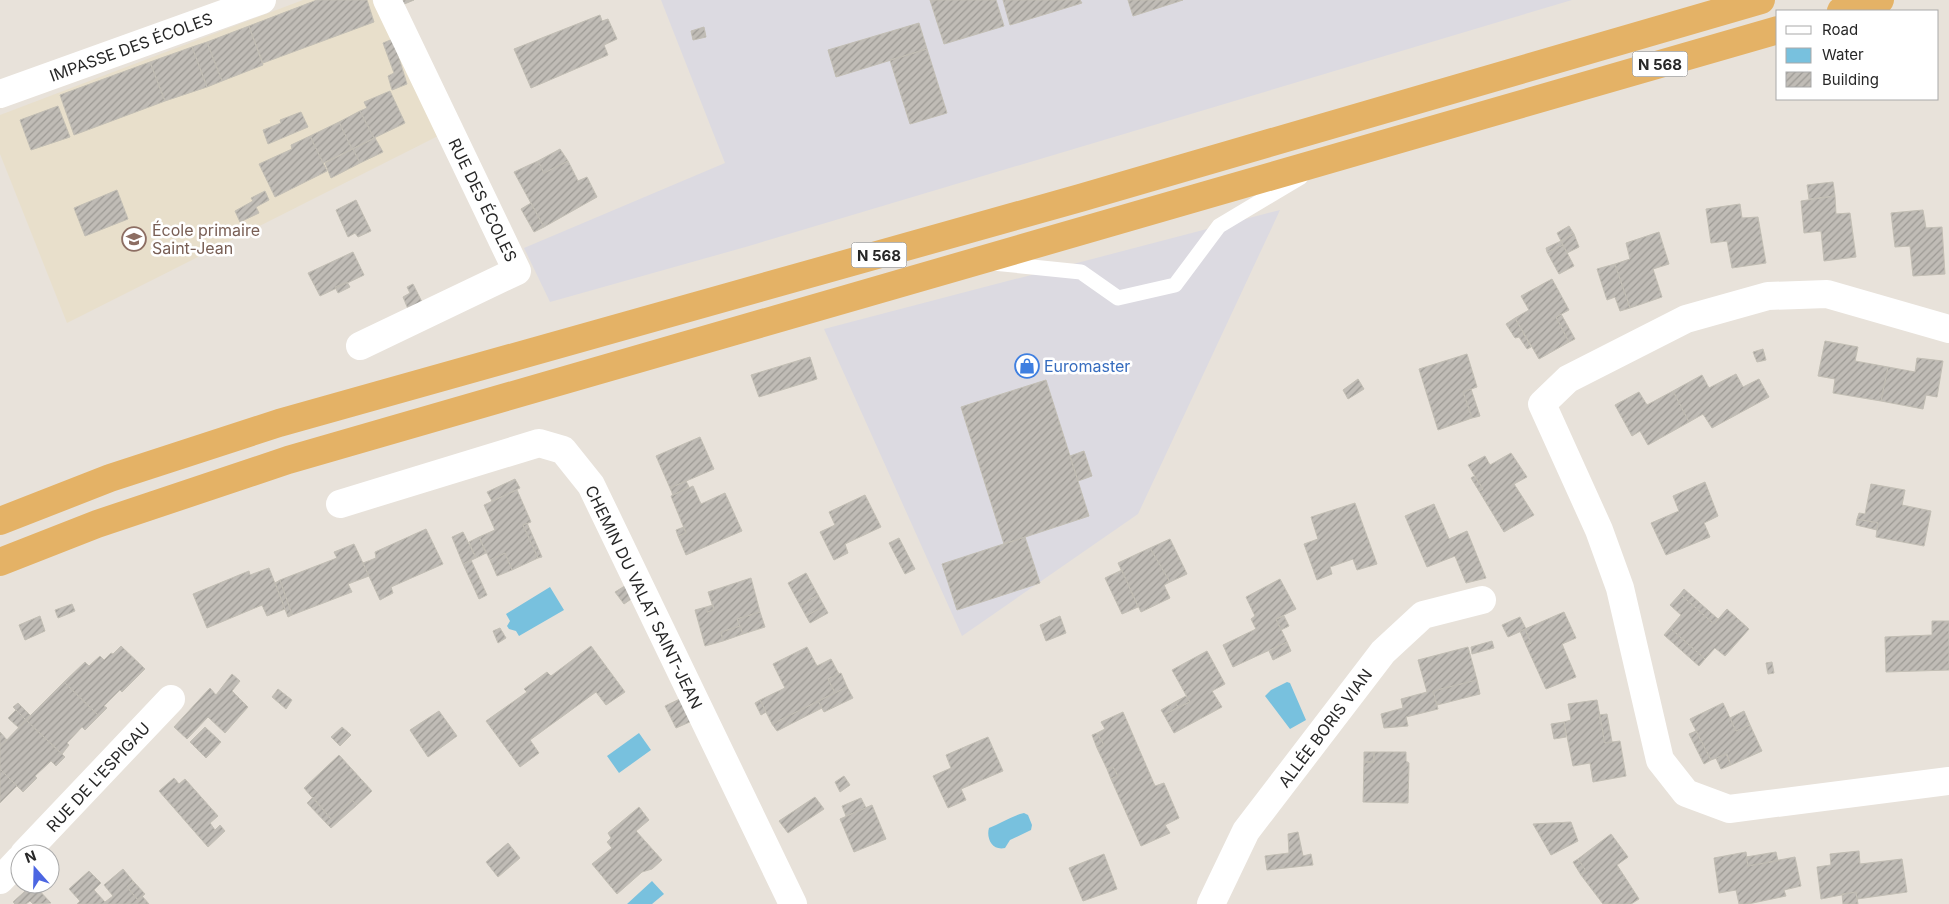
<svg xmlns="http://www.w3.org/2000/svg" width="1949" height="904" font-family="Inter,sans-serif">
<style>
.industrial{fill:#dcdae1}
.education{fill:#e8dfcb}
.water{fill:#78c1de}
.building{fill:url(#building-hatch);stroke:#c2beb4}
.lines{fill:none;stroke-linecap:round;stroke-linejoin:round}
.service{stroke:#fff;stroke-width:15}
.minor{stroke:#fff;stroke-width:28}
.trunk{stroke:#e4b266;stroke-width:28}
.labels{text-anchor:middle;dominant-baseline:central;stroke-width:5;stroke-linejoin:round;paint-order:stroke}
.shield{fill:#fff;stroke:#686868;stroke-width:1}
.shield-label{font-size:15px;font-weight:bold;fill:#272727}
.street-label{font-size:16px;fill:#272727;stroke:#fff}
.education-label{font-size:16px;fill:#785e54;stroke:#fff;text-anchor:start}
.shop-label{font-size:16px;fill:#366cbe;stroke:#fff;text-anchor:start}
</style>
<defs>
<pattern id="building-hatch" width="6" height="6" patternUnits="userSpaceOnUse" patternTransform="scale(1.25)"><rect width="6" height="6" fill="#c0bcb6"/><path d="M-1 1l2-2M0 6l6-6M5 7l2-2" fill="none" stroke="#9c9994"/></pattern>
</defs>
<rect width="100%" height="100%" fill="#e8e2da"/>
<!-- industrial -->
<path class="industrial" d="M661,0H1572L749,246L550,302L524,248L725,163Z
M1280,210L1138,514L962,636L824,329Z"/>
<!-- education -->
<path class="education" d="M303,0H372L438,136L67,323L0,154V115Z"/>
<!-- water -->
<path class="water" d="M550,587L564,610L519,636L516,631L509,629L507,626L510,621L506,614Z
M1287,682L1290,683L1306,720L1290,729L1265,696L1271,690Z
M639,733L651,750L619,773L607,756Z
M1024,813L1028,815L1032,825L1031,830L1010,840L1005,848C992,851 986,838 989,828C1000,824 1011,816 1024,813Z
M652,881L664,894L652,904H627Z"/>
<!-- building -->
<path class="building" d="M317,0H367L374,22L263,63L249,26Z
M400,0H414L402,5Z
M930,0H996L1004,26L944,44Z
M1003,0H1080L1082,3L1010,25Z
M1128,0H1183L1133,16Z
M600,15L602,21L608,19L617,39L604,45L608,55L531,88L514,49Z
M919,23L927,49L836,77L828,50Z
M249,26L263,65L222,81L207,42Z
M704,27L706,37L693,40L691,31Z
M393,39L407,84L392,90L388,76L394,73L383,43Z
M207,42L222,81L207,87L192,47Z
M192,47L207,87L165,101L150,62Z
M927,49L947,113L910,124L890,60Z
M150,62L165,101L74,135L60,95Z
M390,91L405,123L374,138L360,111L367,108L364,102Z
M58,106L70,137L31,150L20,120Z
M360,111L374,138L352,149L339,122Z
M301,112L308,127L268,144L263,130L281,123L280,120Z
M339,122L352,149L323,163L310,136Z
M310,136L327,171L275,197L259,164L292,149L291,145Z
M375,138L383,152L360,163L353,149Z
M353,149L360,163L331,178L325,163Z
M560,149L568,161L544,173L538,161Z
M538,161L544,173L568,161L578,181L587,177L597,197L544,227L514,172Z
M1833,182L1835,196L1809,199L1807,185Z
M117,190L128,219L85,236L74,208Z
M265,191L269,200L256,207L259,213L240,222L235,211L253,201L251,198Z
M1835,196L1836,214L1850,213L1856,257L1824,261L1821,231L1804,233L1801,201Z
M356,200L371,231L358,237L355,233L348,237L336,210Z
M531,203L544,227L534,232L521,209Z
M1740,204L1742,218L1758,217L1766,263L1732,268L1727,241L1711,243L1706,209Z
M1923,210L1926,228L1942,227L1945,274L1913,276L1910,246L1895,247L1891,213Z
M1569,226L1574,234L1561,241L1557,233Z
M1659,232L1669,264L1653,269L1662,297L1630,308L1615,264L1630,259L1626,243Z
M1574,234L1579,247L1567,253L1561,241Z
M1561,241L1563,245L1547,252L1546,248Z
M1563,245L1574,266L1559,274L1547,252Z
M353,252L364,275L320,296L308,273Z
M1615,264L1630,308L1620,311L1615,297L1607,300L1597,269Z
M1552,279L1569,310L1556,317L1569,342L1539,359L1515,318L1529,310L1521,296Z
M347,282L350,287L338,293L335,287Z
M413,284L422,302L408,309L403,297L410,293L407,287Z
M1561,314L1575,339L1569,342L1556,317Z
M1515,318L1531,347L1527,349L1519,337L1515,338L1506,324Z
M1825,341L1858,347L1855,361L1888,367L1881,401L1833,393L1835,379L1818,376Z
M1763,349L1766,360L1757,362L1753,352Z
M1467,354L1477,387L1463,392L1472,418L1438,430L1419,369Z
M810,357L817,379L759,397L751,375Z
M1917,358L1943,361L1937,397L1926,395L1923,409L1881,401L1888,367L1915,372Z
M1736,374L1743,387L1759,379L1769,397L1712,428L1703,414L1689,422L1673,391L1702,375L1709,388Z
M1358,379L1364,389L1348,399L1343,390Z
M1046,380L1089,516L1004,544L961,407Z
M1471,389L1480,416L1472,418L1463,392Z
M1673,391L1689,422L1648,445L1640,431L1632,436L1615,405L1639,392L1647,405Z
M700,437L714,469L670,488L656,456Z
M1084,451L1092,476L1078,481L1070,456Z
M1511,453L1527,477L1514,484L1534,515L1504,532L1479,491L1483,489L1468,465L1485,456L1490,465Z
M1474,476L1483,489L1479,491L1471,478Z
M515,479L520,488L492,501L487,492Z
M686,481L689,487L673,495L670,488Z
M1705,482L1718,516L1704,523L1710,537L1666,555L1651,523L1679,511L1673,496Z
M1871,484L1905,490L1902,505L1931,511L1924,546L1876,537L1878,523L1857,519L1859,513L1865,514Z
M693,486L701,504L725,493L742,531L686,555L678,536L686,533L671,496Z
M517,490L531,522L523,525L538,558L512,570L505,553L490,560L479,537L495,530L484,505Z
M865,495L881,527L845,544L848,553L834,560L820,532L835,525L829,512Z
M1355,503L1377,564L1357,570L1353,559L1330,567L1332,574L1317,580L1304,544L1318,539L1311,517Z
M1434,504L1449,539L1467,531L1486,578L1466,583L1455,556L1427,567L1405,516Z
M1857,519L1878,523L1877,530L1856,525Z
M527,523L542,557L538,558L523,525Z
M684,527L686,533L678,536L676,530Z
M426,529L443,564L391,587L393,593L380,600L363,563L376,558L375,552Z
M463,532L476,558L463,564L452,537Z
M479,537L486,553L476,558L469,542Z
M1025,537L1040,583L957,610L942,564Z
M899,538L915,569L905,574L889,543Z
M1170,539L1187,574L1170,582L1150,548Z
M354,544L369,576L348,584L352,592L292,615L280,580L337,558L334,552Z
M1150,548L1170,582L1164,585L1170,598L1141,612L1118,563Z
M505,553L512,570L497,576L490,560Z
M471,560L487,595L479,599L463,564Z
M269,568L285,609L267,616L262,605L207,628L193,594L249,571L250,575Z
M1122,570L1138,607L1122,614L1105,578Z
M806,573L818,595L800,605L788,583Z
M751,578L760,612L737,619L740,626L721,632L723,641L705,646L695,610L706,607L707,612L714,610L708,592Z
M1280,579L1296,609L1276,619L1287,642L1233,667L1223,645L1256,629L1251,619L1255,616L1246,597Z
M280,580L292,615L288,617L275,583Z
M628,584L634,597L624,604L615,592Z
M1684,589L1718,619L1714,624L1680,594Z
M1680,594L1714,624L1727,609L1749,629L1725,656L1715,648L1705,659L1670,628L1681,615L1670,605Z
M818,595L824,606L806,616L800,605Z
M72,604L75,611L58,618L55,610Z
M713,605L714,610L707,612L706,607Z
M824,606L828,613L810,623L806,616Z
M760,612L765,627L743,634L737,619Z
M1564,612L1576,638L1562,644L1576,677L1546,689L1526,645L1531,643L1525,629Z
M40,616L45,631L25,640L19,625Z
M1060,616L1066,633L1046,641L1040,625Z
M1284,616L1289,626L1281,630L1276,619Z
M1520,617L1526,629L1508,637L1502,625Z
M1932,621H1949V670L1886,672L1885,637L1932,635Z
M740,626L743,634L723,641L721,632Z
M500,628L506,638L498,643L493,631Z
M1670,628L1705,659L1699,666L1664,635Z
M1525,629L1531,643L1526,645L1520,631Z
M1492,641L1494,648L1472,654L1471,647Z
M1287,642L1291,651L1273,660L1269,651Z
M121,646L145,669L122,692L120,690L104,706L107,708L99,716L64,682L85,662L89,666L100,656L104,660L111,653L113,654Z
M591,646L625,692L606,705L596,692L530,740L539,753L520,767L486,721L527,692L524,689L547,672L551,676Z
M807,647L817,666L831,659L839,674L828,679L835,693L772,724L760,700L785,688L773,664Z
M1468,647L1477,680L1433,691L1438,709L1406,717L1408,726L1384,728L1381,714L1403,708L1401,699L1427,692L1418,660Z
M1207,651L1225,684L1212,691L1222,707L1174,733L1164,715L1190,702L1172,670Z
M1772,662L1774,673L1768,674L1766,663Z
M841,673L847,687L835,693L828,679Z
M232,674L240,681L232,691L248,707L225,733L208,717L187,739L174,727L210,688L216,695Z
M1477,680L1480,694L1437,705L1433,691Z
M64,682L99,716L85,730L82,727L67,743L69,745L62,754L26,720Z
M847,687L853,698L824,712L818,701Z
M278,689L292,700L286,709L272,697Z
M1186,696L1190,702L1178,707L1175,702Z
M682,698L692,721L676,728L665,706Z
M760,700L766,712L761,715L755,703Z
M1597,700L1605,743L1620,741L1626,776L1593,782L1590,763L1573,766L1564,722L1571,720L1568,704Z
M818,701L822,708L777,731L772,724Z
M1175,702L1178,707L1164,715L1161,710Z
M18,703L31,716L26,720L13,707Z
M1723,703L1736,731L1750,725L1762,751L1731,765L1727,754L1711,760L1690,719Z
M16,710L26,720L19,728L8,718Z
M439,711L457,736L428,757L410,730Z
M1744,711L1750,725L1736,731L1730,718Z
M1123,712L1155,786L1164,783L1179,818L1165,825L1170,833L1141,846L1111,779L1118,776L1113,767L1107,769L1097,748L1104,745L1097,733L1105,729L1101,722Z
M1607,714L1612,742L1605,743L1599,715Z
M26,720L65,757L56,766L51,761L35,776L37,778L23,792L0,769V747Z
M1564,722L1566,737L1554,739L1551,724Z
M205,727L221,742L206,758L190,742Z
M342,727L351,735L340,746L331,737Z
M1696,731L1711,760L1704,764L1689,734Z
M0,732L7,740L0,747Z
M1097,733L1104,745L1097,748L1092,735Z
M988,737L1003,771L961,789L966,800L948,808L933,776L951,768L946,755Z
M1364,752H1374V762H1364Z
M1374,752H1406V761L1409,763L1408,803L1363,802L1364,762H1374Z
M1726,754L1731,765L1721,769L1716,758Z
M339,755L372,791L357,805L352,800L331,819L304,788Z
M1113,767L1118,776L1111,779L1107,769Z
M0,769L17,786L0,803Z
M844,776L850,785L840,792L835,782Z
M174,778L179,784L185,779L218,816L210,823L215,830L220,825L225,831L208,847L159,791Z
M313,797L331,819L352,800L357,805L331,828L307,803Z
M815,797L824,809L788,833L779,821Z
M861,798L866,808L846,816L842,806Z
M872,805L886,839L854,852L840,819Z
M639,807L649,820L636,831L662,860L652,869L642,872L617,894L592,864L612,848L607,842L611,838L608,833Z
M1571,822L1578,841L1551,855L1533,824Z
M1298,832L1303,856L1311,854L1313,865L1267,870L1265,856L1289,853L1288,834Z
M1611,834L1628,857L1617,865L1639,899L1631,904H1603L1581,875L1586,871L1578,859Z
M508,843L520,858L498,877L486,862Z
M1859,851L1860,864L1902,859L1907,892L1857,899L1856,892L1821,899L1817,867L1831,865L1830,854Z
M1746,852L1748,866L1795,857L1801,886L1784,890L1786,896L1748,904H1739L1736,890L1719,893L1714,858Z
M1776,852L1778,861L1748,866L1746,857Z
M1104,854L1117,889L1083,901L1069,868Z
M1578,859L1586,871L1581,875L1573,862Z
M123,869L133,881L127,887L138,900L142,896L149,904H77L80,901L69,889L89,871L101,883L94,890L105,902L113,896L104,885Z
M133,881L145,894L138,900L127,887Z
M33,884L51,903L33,904L30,901L26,904H15L13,902Z
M1856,892L1858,904H1843L1842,894Z"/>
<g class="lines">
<!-- service -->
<path class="service" d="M993,263L1081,272L1118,298L1175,285L1219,226L1301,177"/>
<!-- minor -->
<path class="minor" d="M0,94L262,0
M1949,329L1827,294L1768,296L1686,319L1568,379L1542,404L1599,530L1620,588L1660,760L1686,793L1729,809L1949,781
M360,346L517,271L387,0
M340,504L539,443L563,450L591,485L793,904
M24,854L171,699
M0,880L20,859
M1211,904L1246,831L1383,652L1423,615L1482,600"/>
<!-- trunk -->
<path class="trunk" d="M1841,11L1880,0
M0,521L110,478L279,423L1080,198L1761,0
M0,562L97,524L288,460L1778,30"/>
</g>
<!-- icons -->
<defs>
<g id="school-ring" transform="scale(1.25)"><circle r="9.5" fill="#fff" stroke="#8d6e63" stroke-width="1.5"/><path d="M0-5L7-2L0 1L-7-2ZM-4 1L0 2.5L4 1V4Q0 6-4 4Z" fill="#8d6e63"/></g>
<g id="shop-ring" transform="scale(1.25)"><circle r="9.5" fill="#fff" stroke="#3f7fe0" stroke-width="1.5"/><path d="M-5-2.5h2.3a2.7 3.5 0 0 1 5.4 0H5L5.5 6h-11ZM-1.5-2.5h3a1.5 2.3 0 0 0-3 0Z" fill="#3f7fe0"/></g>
</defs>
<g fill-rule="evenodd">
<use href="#school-ring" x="134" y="239"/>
<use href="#shop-ring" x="1027" y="366"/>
</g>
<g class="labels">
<!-- shield labels -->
<g class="shield">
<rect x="1632.5" y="51.5" width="55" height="25" rx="4"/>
<rect x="851.5" y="242.5" width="55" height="25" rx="4"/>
</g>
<g class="shield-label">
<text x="1660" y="64">N 568</text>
<text x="879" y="255">N 568</text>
</g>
<!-- street labels -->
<g class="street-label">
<text transform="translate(131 47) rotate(-20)">IMPASSE DES ÉCOLES</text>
<text transform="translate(483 200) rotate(64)">RUE DES ÉCOLES</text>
<text transform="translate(644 597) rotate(64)">CHEMIN DU VALAT SAINT-JEAN</text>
<text transform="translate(1325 728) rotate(-53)">ALLÉE BORIS VIAN</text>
<text transform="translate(98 777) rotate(-47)">RUE DE L'ESPIGAU</text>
</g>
<!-- education labels -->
<g class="education-label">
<text x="152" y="230">École primaire<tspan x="152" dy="18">Saint-Jean</tspan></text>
</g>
<!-- shop labels -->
<g class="shop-label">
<text x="1044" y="366">Euromaster</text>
</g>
</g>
<!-- legend -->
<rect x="1776" y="10" width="162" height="90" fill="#ffffff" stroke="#a9a9a9"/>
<rect x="1786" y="26" width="25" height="8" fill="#ffffff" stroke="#a9a9a9"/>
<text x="1822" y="35" font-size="15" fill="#272727">Road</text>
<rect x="1786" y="48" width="25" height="15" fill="#78c1de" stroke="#a9a9a9"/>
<text x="1822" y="60" font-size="15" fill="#272727">Water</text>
<rect x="1786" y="72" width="25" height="15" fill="url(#building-hatch)" stroke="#a9a9a9"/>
<text x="1822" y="85" font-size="15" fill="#272727">Building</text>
<!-- north arrow -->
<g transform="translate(35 869) rotate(340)"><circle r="24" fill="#ffffff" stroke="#a9a9a9"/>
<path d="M0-4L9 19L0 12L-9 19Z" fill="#4c66e2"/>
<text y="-8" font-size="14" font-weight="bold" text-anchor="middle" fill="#272727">N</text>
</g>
</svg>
